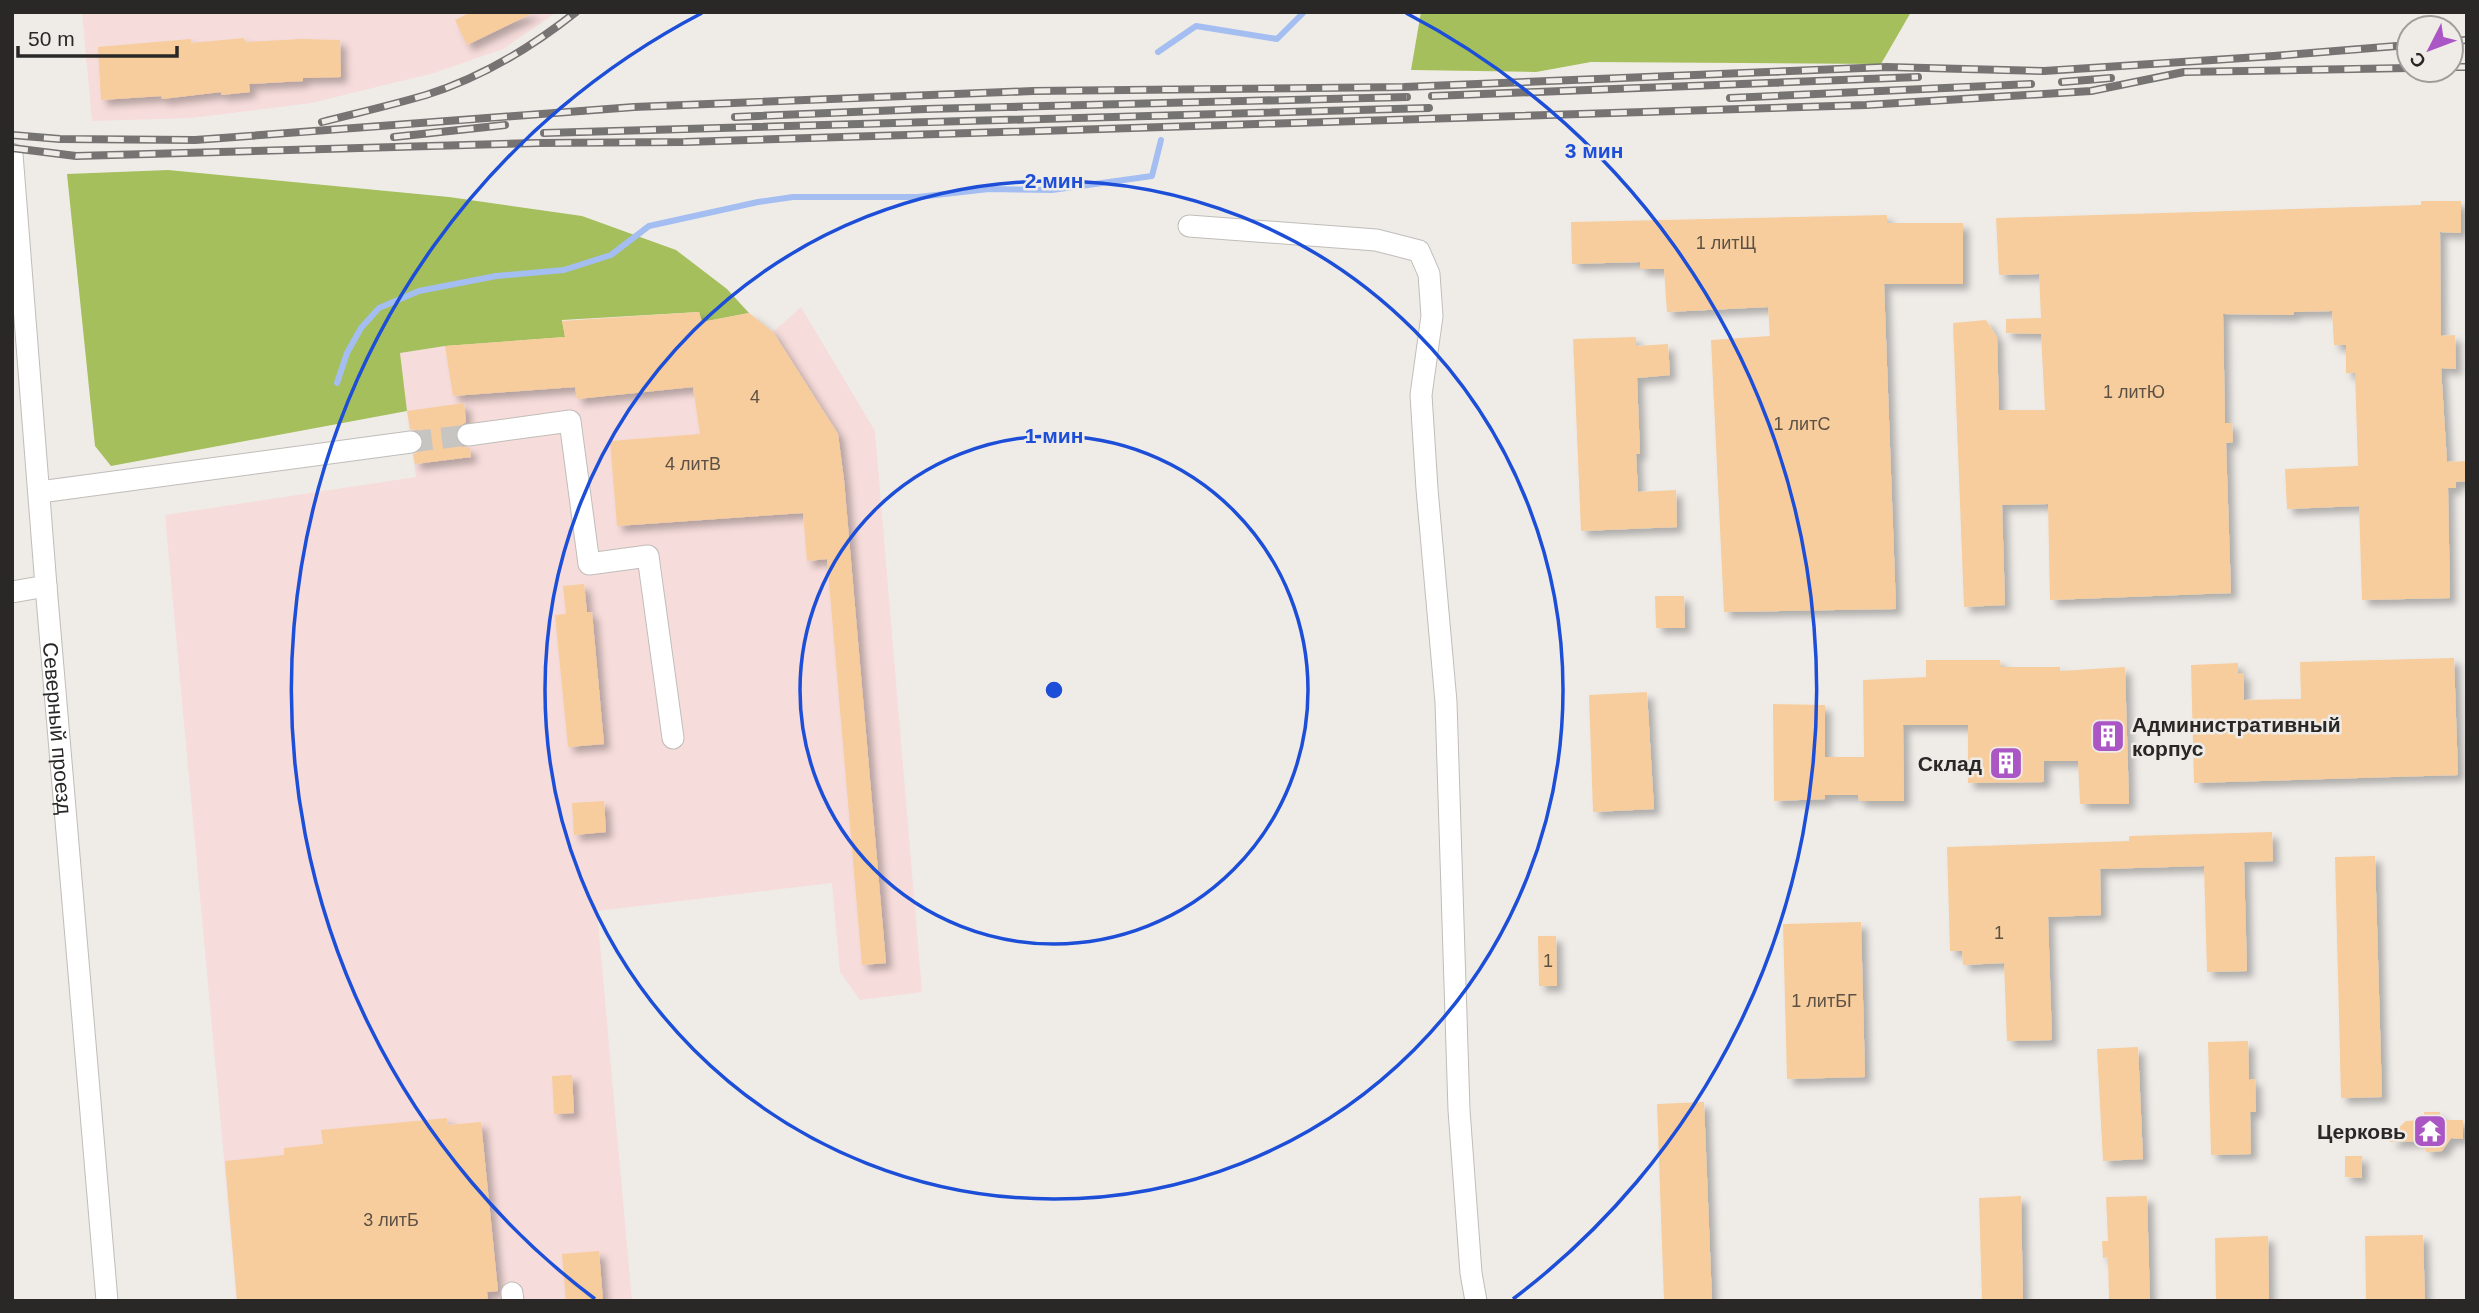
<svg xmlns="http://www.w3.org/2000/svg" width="2479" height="1313" font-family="Arial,sans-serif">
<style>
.industrial{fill:#f6dcda}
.forest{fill:#a5bf5c}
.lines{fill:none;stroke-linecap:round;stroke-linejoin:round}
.stream{stroke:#a4bef1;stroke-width:6}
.building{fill:#f7cd9d;filter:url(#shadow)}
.minor-tunnel{stroke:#c7c5c1;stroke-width:21;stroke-dasharray:21 10;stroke-linecap:butt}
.minor-casing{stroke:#c0bdb9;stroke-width:23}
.minor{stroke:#fff;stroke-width:21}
.rail-casing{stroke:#767472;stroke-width:8}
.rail{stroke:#efece8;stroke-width:5;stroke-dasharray:16;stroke-linecap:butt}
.ring{fill:none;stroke:#1d4ed8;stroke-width:3.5}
.labels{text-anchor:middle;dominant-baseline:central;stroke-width:5;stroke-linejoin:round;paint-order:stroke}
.number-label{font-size:18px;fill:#5c5144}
.poi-label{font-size:21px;font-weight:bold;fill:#292827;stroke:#efece8;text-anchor:end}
.street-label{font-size:21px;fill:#292827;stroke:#efece8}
.centre{fill:#1d4ed8;stroke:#efece8;stroke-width:3.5}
.ring-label{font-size:21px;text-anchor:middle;font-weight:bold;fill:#1d4ed8;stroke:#efece8;stroke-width:5;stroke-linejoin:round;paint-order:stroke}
</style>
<defs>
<filter id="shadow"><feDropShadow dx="6" dy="6" stdDeviation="3.5" flood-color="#0004"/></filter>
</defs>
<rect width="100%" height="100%" fill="#efece8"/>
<!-- industrial -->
<path class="industrial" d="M82,12H557L503,49L434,73L311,103L191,118L92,121Z
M801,307L875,431L922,992L860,1000L840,972L832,883L597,911L632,1301H237L165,515L416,477L399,353L445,346L564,337L562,321L699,312L702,322L749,313L773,332Z"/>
<!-- forest -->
<path class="forest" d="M1421,12H1911L1881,64L1591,62L1536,72L1411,70Z
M168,170L449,197L582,216L676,250L727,289L749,313L702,322L699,312L562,320L565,337L445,346L400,353L407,411L111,466L95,446L67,174Z"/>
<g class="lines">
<!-- stream -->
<path class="stream" d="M1158,52L1196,26L1277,39L1304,12
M337,383L347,353L361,328L379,308L419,291L496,276L564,270L611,255L649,226L758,202L793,197H918L989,189L1052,190L1152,176L1161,140"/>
</g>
<!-- building -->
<path class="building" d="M471,12H535L467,45L455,20Z
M244,38L245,42L301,39L340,40L341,77L303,78V81L249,84L250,92L221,95V92L162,99L161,96L101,100L98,47L191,39V43Z
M2421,201H2461V233L2440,232L2441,336L2455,335L2456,369L2441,368L2447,462L2467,461V481L2456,482V488H2448L2450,598L2362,600L2359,506L2287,509L2285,469L2358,466L2355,373H2346V345H2334L2332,311L2294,312L2293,315L2223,314L2225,423H2232L2233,442L2226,443L2231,593L2050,600L2048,504L2002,505L2005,605L1964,607L1953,323L1986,320L1997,337L1999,410H2045L2041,334L2006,333V319L2041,318L2039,274L1999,275L1996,218L2421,205Z
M1887,215V223H1963V284H1884L1896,609L1724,612L1711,340L1770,336L1768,307L1667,312L1664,269H1640V262L1572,264L1571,222Z
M699,312L702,322L749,313L773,332L838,434L844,480L886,963L862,965L827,559L807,561L803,513L617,526L610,441L700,434L693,387L577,399L575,387L453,396L445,346L565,337L562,321Z
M1636,337V346L1668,344L1670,375L1637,378L1640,454H1636L1638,492L1676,490L1677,527L1581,531L1573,339Z
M464,403L466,422L456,429L455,437L462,447L470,448L471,457L415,464L413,455L423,448L424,440L417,430L410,429L407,411Z
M584,584L587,612H592L604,744L568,747L555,615L566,614L563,586Z
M1655,596H1684L1685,628H1656Z
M2454,658L2458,775L2194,783L2191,665L2238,663V674L2244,673V700L2301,699L2300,662Z
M1926,660H2000L2001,667H2060V671L2125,667L2129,804H2080L2078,761H2044V782L1968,783V725H1903L1904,801H1859L1858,795H1825V799L1774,801L1773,704L1825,705V757H1864L1863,680L1926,677Z
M1647,692L1654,809L1593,812L1589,695Z
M604,801L606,832L574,835L572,803Z
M2272,832L2273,861L2244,862L2247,971L2207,972L2204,866L2100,869L2101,915L2048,917L2052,1040L2007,1041L2004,963L1963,965L1962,951H1950L1947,847L2129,841V836Z
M2375,856L2382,1097L2341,1098L2335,857Z
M1861,922L1865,1077L1787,1079L1783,924Z
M1538,936H1556L1557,986H1539Z
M2248,1041L2249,1080L2255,1079L2256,1112H2250L2251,1154L2211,1155L2208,1042Z
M2138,1047L2143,1159L2103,1161L2097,1049Z
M572,1075L574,1113L554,1114L552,1076Z
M1704,1102L1712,1301H1664L1657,1104Z
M2424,1112H2440V1120H2463V1139L2451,1138L2442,1151L2426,1152L2425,1141L2389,1142L2397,1132L2396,1130L2406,1121L2424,1120Z
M447,1118L448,1125L481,1122L498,1291L487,1292L488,1301H237L225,1161L284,1155V1148L323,1144L321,1130Z
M2345,1156H2362V1178L2345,1177Z
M2021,1196L2023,1301H1982L1979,1198Z
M2147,1196L2150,1301H2109L2108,1257L2103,1258L2102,1241H2108L2106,1197Z
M2423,1235L2425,1301H2366L2365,1236Z
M2268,1236L2269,1301H2216L2215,1238Z
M599,1251L603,1301H566L562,1254Z"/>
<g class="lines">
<!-- minor-tunnel -->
<path class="minor-tunnel" d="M411,442L468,435"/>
<!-- minor casing -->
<g class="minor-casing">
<g id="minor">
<path id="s1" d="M12,154L46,586L107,1301"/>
<path d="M1189,226L1376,240L1419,251L1429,274L1432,316L1421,395L1427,489L1446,702L1459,1110L1471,1273L1476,1301"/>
<path d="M468,435L570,421L589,564L648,556L673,738"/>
<path d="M40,492L411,442"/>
<path d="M12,592L46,586"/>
<path d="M512,1293L513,1301"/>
</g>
</g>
<!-- minor -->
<use href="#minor" class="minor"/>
<!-- rail casing -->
<g class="rail-casing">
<path id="rail" d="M2451,41L2467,40
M2451,67H2467
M2062,82L2111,78
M1432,96L1918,77
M1730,98L2031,84
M735,117L925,109L1407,97
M322,122C357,113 392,105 426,95C480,78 532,47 576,12
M544,133L1429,108
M12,135L60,139L195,140L634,107L1033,91L1404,87L1887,67L2044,71L2274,56L2409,45
M394,137L505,125
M12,148L76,156L537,143L685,142L1866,105L2091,91L2184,72L2409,68"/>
</g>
<!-- rail -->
<use href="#rail" class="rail"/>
</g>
<!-- distance rings -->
<g class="ring">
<circle cx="1054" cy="690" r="254"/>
<circle cx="1054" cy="690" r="509"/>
<path d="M595 1299A763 763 0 0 1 702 13M1406 13A763 763 0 0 1 1513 1299"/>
</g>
<!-- icons -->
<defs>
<g id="building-square" transform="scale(1.75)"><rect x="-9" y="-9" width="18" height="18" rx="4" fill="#aa56c5" stroke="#efece8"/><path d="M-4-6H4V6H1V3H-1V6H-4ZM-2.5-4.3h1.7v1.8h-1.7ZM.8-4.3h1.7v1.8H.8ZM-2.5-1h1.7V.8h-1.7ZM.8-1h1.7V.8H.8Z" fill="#fff"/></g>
<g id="temple-square" transform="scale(1.75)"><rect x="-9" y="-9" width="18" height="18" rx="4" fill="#aa56c5" stroke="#efece8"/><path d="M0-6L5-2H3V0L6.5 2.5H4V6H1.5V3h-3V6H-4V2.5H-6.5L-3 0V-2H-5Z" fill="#fff"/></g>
</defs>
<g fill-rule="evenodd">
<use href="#building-square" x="2108" y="736"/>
<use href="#building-square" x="2006" y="763"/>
<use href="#temple-square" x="2430" y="1131"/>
</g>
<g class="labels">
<!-- number labels -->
<g class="number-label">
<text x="1726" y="243">1 литЩ</text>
<text x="2134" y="392">1 литЮ</text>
<text x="755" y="397">4</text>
<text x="1802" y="424">1 литС</text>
<text x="693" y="464">4 литВ</text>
<text x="1999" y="933">1</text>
<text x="1548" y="961">1</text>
<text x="1824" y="1001">1 литБГ</text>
<text x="391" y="1220">3 литБ</text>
</g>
<!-- poi labels -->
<g class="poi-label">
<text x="2132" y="724" text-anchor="start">Административный<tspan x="2132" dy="24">корпус</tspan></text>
<text x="1982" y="763">Склад</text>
<text x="2406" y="1131">Церковь</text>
</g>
<!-- street labels -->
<g class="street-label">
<text stroke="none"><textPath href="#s1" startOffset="576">Северный проезд</textPath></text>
</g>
</g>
<circle cx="1054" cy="690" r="10" class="centre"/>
<g class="ring-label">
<text x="1594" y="158">3 мин</text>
<text x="1054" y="188">2 мин</text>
<text x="1054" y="443">1 мин</text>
</g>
<!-- border -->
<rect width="2479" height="1313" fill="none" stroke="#292827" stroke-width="28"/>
<!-- north arrow -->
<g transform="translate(2430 49) rotate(228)"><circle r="33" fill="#efece8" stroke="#a09e9b" stroke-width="2"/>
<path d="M0-5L12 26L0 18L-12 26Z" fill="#aa56c5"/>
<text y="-10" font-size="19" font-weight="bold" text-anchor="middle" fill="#292827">С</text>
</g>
<!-- scale -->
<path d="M18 46v10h159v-10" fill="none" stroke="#292827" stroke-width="3.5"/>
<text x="28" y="46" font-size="21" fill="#292827" stroke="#efece8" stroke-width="5" paint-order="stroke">50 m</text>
</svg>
